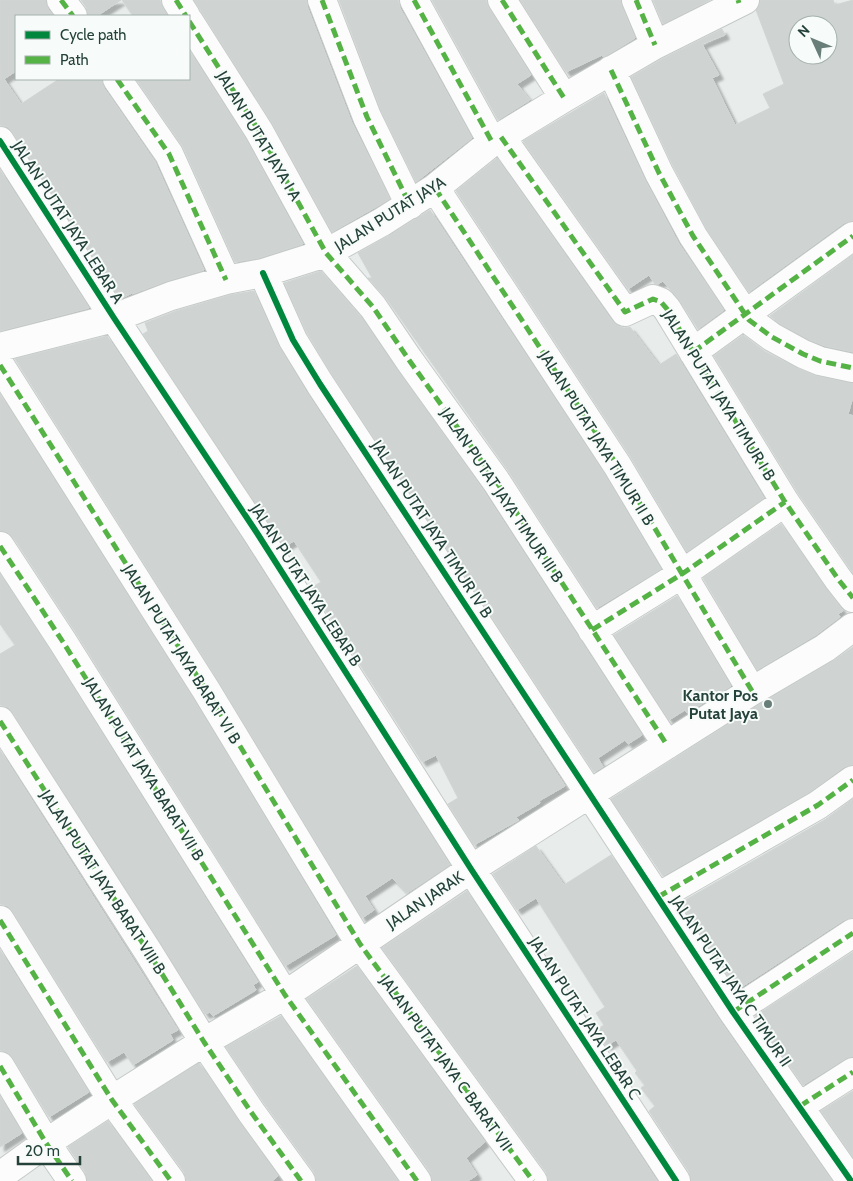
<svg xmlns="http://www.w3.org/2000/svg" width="853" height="1181" font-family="Cabin,sans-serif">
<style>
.building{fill:#cfd4d2;stroke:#d1d6d4;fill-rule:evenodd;filter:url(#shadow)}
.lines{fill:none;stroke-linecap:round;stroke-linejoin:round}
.minor-casing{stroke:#c5cac8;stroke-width:30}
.minor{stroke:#fcfcfc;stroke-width:28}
.quiet{stroke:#55b346;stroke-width:5;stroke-dasharray:10 5;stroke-linecap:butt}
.cycleway-casing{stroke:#f7fbf9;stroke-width:9}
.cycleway{stroke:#00873e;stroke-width:6}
.poi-dot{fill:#697e78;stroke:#f7fbf9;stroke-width:2}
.labels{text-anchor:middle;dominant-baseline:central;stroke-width:4;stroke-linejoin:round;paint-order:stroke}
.street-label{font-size:16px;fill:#24423a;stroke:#f7fbf9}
.poi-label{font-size:16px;font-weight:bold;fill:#24423a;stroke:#f7fbf9;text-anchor:end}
</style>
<defs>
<filter id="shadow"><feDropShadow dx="4.5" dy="4.5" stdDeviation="1" flood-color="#0004"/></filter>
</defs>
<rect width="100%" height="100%" fill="#e8edeb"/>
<!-- building -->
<path class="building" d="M0,0H46L48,9L54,16H16V71L4,79L21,104L59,79H102L104,88L155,162L204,270L167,281L132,294V293L120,299L13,133L8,127L0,125Z
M81,0H121L97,16H88L86,7Z
M122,0H160L163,8L168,16H133Z
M194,0H307V6L352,123L390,199L332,232L272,123Z
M339,0H398L400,8L472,138L416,182L381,111Z
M432,0H486L489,8L531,75L517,84L530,100L498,120Z
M520,0H621L622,6L635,38L606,56L603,57L602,55L566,72Z
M653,0H710L663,24Z
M760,0H833L835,5L853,0V221L844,223L749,292L706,228L673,166L631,77L662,59L722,29L725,35L702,44L719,75L712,78L735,125L770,108L763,94L784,84L756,10ZM798,25H828V55H798Z
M189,50L246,139L303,244L259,258L235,262L183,147L136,79H189Z
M604,93L645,180L679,244L724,310L698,329L680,301L663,281L658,284H655L649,275L628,289L523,141Z
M497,158L612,321L618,326L624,328L630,327L659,365L676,354L764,498L687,552L630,456L456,191Z
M0,170L89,308L0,331Z
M430,210L604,473L661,569L597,608L509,472L386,298L368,278H372L358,253L390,235Z
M853,255V352L825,346L810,340L780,324L770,316Z
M321,271L361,317L483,490L642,735L628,744L625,740L598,758L603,767L594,772L333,376L307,333L284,283Z
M254,291L279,346L307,393L565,786L539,801L540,803L516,817L519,820L474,845L448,804L458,798L436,755L422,762L311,588L321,582L294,541L284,547L143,334L148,331L145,323L176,311L230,295Z
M743,335L764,351L797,368L817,376L853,383V397L848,414L853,416V573L798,493L714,356Z
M107,336L244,542L450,865L407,893L392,878L365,896L374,910L362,918L219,682L15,359Z
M0,394L193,698L336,935L285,966L76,633L13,537L7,532L0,531Z
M781,524L843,611L838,614L840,617L816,635L757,670L703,578Z
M0,574L50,650L258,982L253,985L256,990L213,1016L210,1012L205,1014L13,713L8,707L0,705V654L15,645L0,624Z
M677,596L731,686L687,713L685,710L669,720L614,635Z
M853,647V765L844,767L810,792L663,876L611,799L760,704L833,661Z
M0,750L178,1030L170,1034L173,1040L133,1065L124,1052L107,1062L13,912L8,906L0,904Z
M853,799V918L844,920L737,990L680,903L826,819Z
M536,846L564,885L611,855L720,1021L832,1181H691L689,1172L649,1111L655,1106L641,1088L645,1085L635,1073L637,1071L616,1040L606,1046L596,1030L604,1025L596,1013L605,1007L536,898L517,910L493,874Z
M467,891L657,1181H548L546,1172L382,948Z
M0,950L89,1092L49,1117L13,1058L8,1053L0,1050Z
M853,952V1056L845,1059L803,1085L755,1016Z
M357,966L485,1142L466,1158L477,1175L468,1181H432L430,1172L307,999Z
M281,1016L398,1181H316L314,1172L264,1103L226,1047Z
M199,1063L278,1176L272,1181H186L184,1172L134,1104Z
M853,1091V1157L821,1111Z
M0,1096L22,1133L0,1147Z
M108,1121L152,1181H87L85,1172L68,1147Z"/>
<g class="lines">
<!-- minor casing -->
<g class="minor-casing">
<path id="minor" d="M61,0L73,16
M176,0L186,16
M322,0L367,117L410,205
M414,0L492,142
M502,0L564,98
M636,0L655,45
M189,21L259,131L326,253L373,307L409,360L496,481L667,745
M611,70L659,173L693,236L749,320L772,337L803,354L820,361L853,368
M117,79L169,154L226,280
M501,137L625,312L653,299L661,302L667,309L785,502L838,579L853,598
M0,141L114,318L257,533L471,869L676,1181
M435,188L617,465L752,691
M263,273L293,340L320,384L733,1012L851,1181
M0,347L114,318L171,296L226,280L263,273L326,253L382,222L435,188L492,142L564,98L655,45L745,0
M693,352L853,236
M0,365L206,690L360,944L533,1181
M0,546L63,642L285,995L417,1181
M592,630L682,574L785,502
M0,721L149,953L204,1042L251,1112L301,1181
M658,897L818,805L853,780
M0,920L112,1100L171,1181
M733,1012L853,933
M0,1066L46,1143L72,1181
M800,1106L853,1072
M0,1176L46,1143L112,1100L204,1042L285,995L471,869L752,691L825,648L853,627"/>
</g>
<!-- minor -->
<use href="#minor" class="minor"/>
<!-- quiet -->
<path class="quiet" d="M61,0L73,16
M176,0L186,16
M322,0L367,117L410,205
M414,0L492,142
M502,0L564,98
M636,0L655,45
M738,0L739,3
M189,21L259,131L326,253L373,307L409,360L496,481L667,745
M611,70L659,173L693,236L749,320L772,337L803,354L820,361L853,368
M117,79L169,154L226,280
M501,137L625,312L653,299L661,302L667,309L785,502L838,579L853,598
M435,188L617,465L752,691
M693,352L853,236
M0,365L206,690L360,944L533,1181
M0,546L63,642L285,995L417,1181
M592,630L682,574L785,502
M0,721L149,953L204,1042L251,1112L301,1181
M658,897L818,805L853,780
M0,920L112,1100L171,1181
M733,1012L853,933
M0,1066L46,1143L72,1181
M800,1106L853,1072"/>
<!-- cycleway casing -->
<g class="cycleway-casing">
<path id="cycleway" d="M0,141L114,318L257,533L471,869L676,1181
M263,273L293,340L320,384L733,1012L851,1181"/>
</g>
<!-- cycleway -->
<use href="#cycleway" class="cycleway"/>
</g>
<!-- markers -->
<circle class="poi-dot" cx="768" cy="704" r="5"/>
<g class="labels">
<!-- street labels -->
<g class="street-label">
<text transform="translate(259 136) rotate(59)">JALAN PUTAT JAYA I A</text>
<text transform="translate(390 214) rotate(-32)">JALAN PUTAT JAYA</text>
<text transform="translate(68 222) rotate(57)">JALAN PUTAT JAYA LEBAR A</text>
<text transform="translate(719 395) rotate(58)">JALAN PUTAT JAYA TIMUR I B</text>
<text transform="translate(597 438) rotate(58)">JALAN PUTAT JAYA TIMUR II B</text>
<text transform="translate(502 495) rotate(56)">JALAN PUTAT JAYA TIMUR III B</text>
<text transform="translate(432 529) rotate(57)">JALAN PUTAT JAYA TIMUR IV B</text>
<text transform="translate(306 585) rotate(57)">JALAN PUTAT JAYA LEBAR B</text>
<text transform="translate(182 654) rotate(58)">JALAN PUTAT JAYA BARAT VI B</text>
<text transform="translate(144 769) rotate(58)">JALAN PUTAT JAYA BARAT VII B</text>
<text transform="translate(103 882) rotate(57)">JALAN PUTAT JAYA BARAT VIII B</text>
<text transform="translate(425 900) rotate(-34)">JALAN JARAK</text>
<text transform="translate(731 981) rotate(56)">JALAN PUTAT JAYA C TIMUR II</text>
<text transform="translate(585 1018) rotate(57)">JALAN PUTAT JAYA LEBAR C</text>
<text transform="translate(446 1063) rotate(54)">JALAN PUTAT JAYA C BARAT VII</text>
</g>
<!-- poi labels -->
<g class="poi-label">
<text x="758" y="695">Kantor Pos<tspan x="758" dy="18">Putat Jaya</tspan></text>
</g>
</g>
<!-- legend -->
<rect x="15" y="15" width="175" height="65" fill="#f7fbf9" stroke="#a3b1ad"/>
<rect x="25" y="31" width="25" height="8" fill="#00873e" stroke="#a3b1ad"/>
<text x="60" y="40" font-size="15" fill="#24423a">Cycle path</text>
<rect x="25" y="56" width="25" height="8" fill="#55b346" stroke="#a3b1ad"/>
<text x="60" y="65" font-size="15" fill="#24423a">Path</text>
<!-- north arrow -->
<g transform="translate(813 40) rotate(314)"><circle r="24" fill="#f7fbf9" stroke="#a3b1ad"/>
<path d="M0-4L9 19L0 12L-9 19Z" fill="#697e78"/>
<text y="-8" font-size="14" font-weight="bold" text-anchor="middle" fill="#24423a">N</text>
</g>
<!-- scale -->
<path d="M18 1156v8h62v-8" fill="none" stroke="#24423a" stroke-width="2.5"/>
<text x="25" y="1156" font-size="15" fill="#24423a" stroke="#f7fbf9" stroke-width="4" paint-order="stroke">20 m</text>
</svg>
